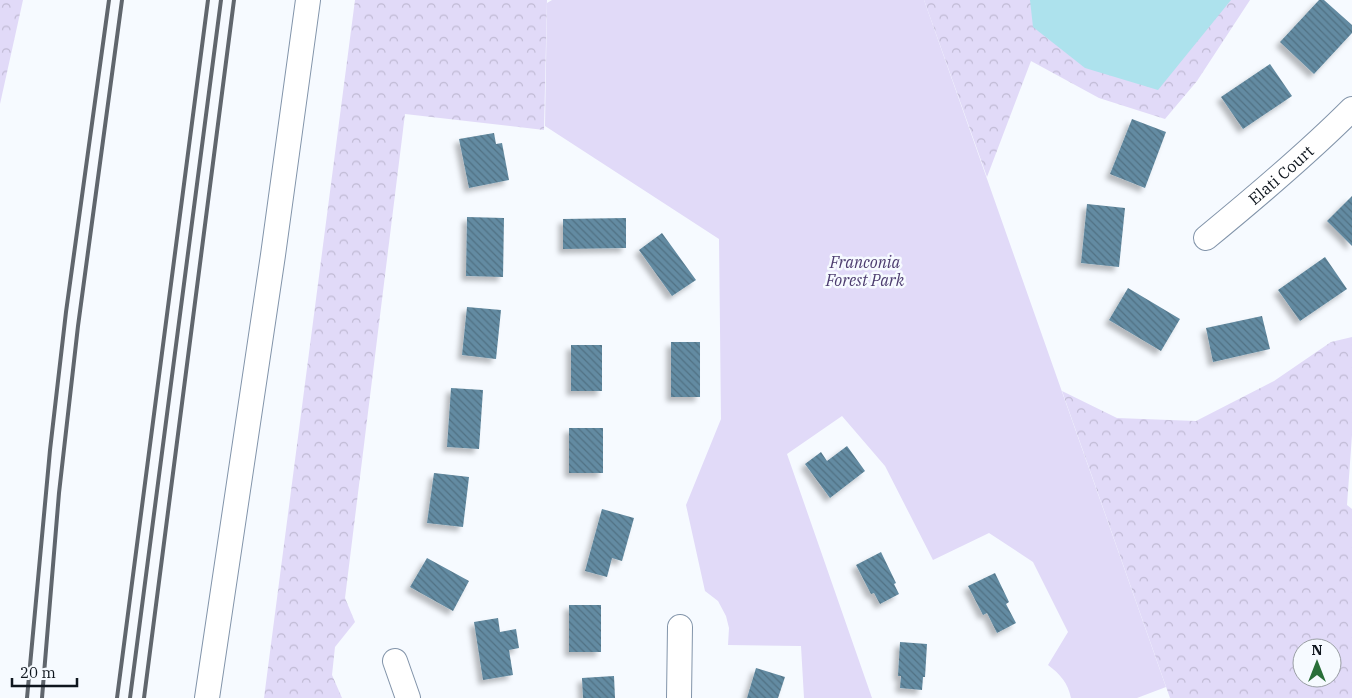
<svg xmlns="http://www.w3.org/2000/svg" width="1352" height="698" font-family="'IBM Plex Serif',serif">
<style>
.forest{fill:url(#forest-crowns);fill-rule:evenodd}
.green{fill:#e1daf8}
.water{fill:#ade2ed}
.building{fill:url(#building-back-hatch);filter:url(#shadow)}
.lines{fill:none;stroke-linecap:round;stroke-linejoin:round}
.minor-casing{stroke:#8294aa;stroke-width:26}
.minor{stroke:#fff;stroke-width:24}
.rail{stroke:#60666d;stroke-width:4}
.labels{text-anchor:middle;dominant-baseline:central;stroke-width:5;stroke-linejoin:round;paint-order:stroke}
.street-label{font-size:16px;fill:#0f161e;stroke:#f6faff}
.park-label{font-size:16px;font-style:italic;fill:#4c3c6f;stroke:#f6faff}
</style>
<defs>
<pattern id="forest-crowns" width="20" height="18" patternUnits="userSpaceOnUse" patternTransform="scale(1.25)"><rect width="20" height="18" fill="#e1daf8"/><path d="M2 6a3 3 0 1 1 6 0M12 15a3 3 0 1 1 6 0" fill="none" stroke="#c0bad4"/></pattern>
<pattern id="building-back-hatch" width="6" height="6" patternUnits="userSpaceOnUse" patternTransform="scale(1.25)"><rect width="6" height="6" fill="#638ba2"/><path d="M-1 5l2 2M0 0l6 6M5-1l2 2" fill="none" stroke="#507183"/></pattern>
<filter id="shadow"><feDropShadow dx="-4.5" dy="4.5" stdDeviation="2.5" flood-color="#0004"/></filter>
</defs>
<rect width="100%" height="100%" fill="#f6faff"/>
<!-- forest -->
<path class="forest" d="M0,0H23L0,104Z
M355,0H547L544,130L405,114L345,598L355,622L335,647L332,675L342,698H264Z
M924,0H1250L1197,81L1165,119L1099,98L1031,61L987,177Z
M1352,337V435L1347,505L1352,509V698H1170L1062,391L1117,418L1196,421L1274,381L1331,342ZM1302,648H1332V678H1302Z"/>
<!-- green -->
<path class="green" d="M552,0H924L1166,687L1137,698H1071C1068,683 1060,674 1048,665L1068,632L1033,562L989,533L933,560L885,466L842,416L787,454L872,698H804L801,646L728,645L729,628L726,616L718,601L705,591L686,505L721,419L719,239L545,126L547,3Z"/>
<!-- water -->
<path class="water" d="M1030,0H1231L1158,90L1085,68L1033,27Z"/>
<!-- building -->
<path class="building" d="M1319,0H1324L1352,25V33L1314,74L1280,42Z
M1270,64L1292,96L1243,129L1221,97Z
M1132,119L1166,132L1145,188L1110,174Z
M494,133L496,144L502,143L509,180L469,188L459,139Z
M1352,196V246L1327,221Z
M1087,204L1125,208L1119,267L1081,263Z
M467,217L504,218L503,277L466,276Z
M626,218V248L563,249V219Z
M662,233L696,280L672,296L639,250Z
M1325,257L1347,289L1300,321L1278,290Z
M1128,288L1180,319L1161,351L1109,320Z
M467,307L501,310L496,359L462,355Z
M1262,316L1270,349L1213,362L1206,328Z
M671,342H700V397H671Z
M571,345H602V391H571Z
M451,388L483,390L479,449L447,447Z
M569,428H603V473H569Z
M847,446L865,471L830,498L805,464L821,452L827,461Z
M434,473L469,477L463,527L427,523Z
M602,509L634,518L622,561L612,558L607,577L585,571Z
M881,552L896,583L894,584L899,594L880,604L874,593L871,594L856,565Z
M427,558L469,581L453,611L410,587Z
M995,573L1009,602L1006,604L1016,623L997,633L987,613L983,615L968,586Z
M569,605H601V652H569Z
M498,618L500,632L516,629L519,648L509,650L513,675L483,680L474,622Z
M900,642L927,644L925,677H923L922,690L900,688L901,676H898Z
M756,668L785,677L778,698H747Z
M614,676L615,698H583L582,678Z"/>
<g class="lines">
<!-- minor casing -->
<g class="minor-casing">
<g id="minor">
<path id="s1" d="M1206,238C1256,197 1306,155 1352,109"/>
<path d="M395,661L408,698"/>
<path d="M207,698L273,255L308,0"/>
<path d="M679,698L680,627"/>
</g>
</g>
<!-- minor -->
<use href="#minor" class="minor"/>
<!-- rail -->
<path class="rail" d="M27,698L50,450L66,312L109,0
M42,698L59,493L78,326L122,0
M117,698L208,0
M130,698L221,0
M144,698L234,0"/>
</g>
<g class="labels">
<!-- street labels -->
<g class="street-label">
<text stroke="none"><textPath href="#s1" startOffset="98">Elati Court</textPath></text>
</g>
<!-- park labels -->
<g class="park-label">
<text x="865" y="262">Franconia<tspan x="865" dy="18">Forest Park</tspan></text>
</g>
</g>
<!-- north arrow -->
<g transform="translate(1317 663)"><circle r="24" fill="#f6faff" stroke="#9a9fa5"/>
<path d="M0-4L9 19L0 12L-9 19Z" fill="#296e39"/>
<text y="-8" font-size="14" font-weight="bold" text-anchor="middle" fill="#0f161e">N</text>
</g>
<!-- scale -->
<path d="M12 678v8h65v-8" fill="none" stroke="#0f161e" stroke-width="2.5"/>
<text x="20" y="678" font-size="15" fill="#0f161e" stroke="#f6faff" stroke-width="4" paint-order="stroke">20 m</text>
</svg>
